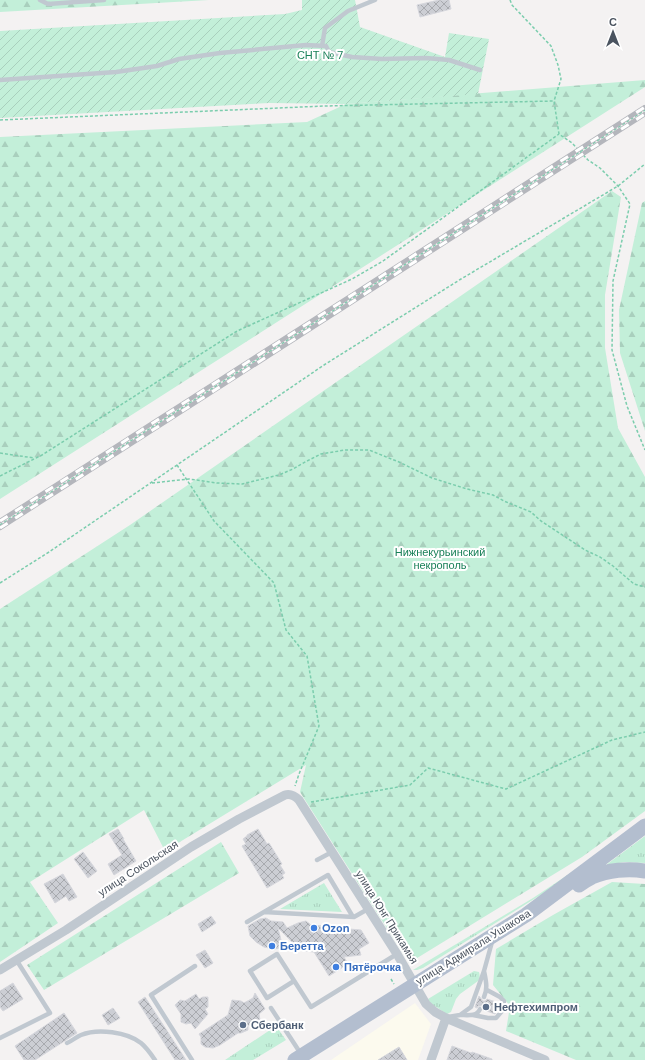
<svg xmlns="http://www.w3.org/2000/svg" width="645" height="1060" font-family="'DM Sans',sans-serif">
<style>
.commercial{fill:#fcfaee}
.grass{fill:url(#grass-tufts)}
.forest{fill:url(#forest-firs)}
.garden{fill:url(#garden-furrows)}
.building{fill:url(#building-cross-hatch);stroke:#d6d7dd}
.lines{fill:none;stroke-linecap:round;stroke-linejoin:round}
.path{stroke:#7bcdad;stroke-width:1.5;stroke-dasharray:3 2;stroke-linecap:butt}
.service{stroke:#c0c8d0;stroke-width:4.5}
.minor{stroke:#c0c8d0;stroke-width:9}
.primary{stroke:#b3becf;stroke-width:15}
.rail-casing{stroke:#b4b6bc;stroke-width:4.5}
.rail{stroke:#fff;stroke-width:3;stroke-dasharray:9;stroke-linecap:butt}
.shop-dot{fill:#3f7fe0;stroke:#fff;stroke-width:1.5}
.service-dot{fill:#5c6f8a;stroke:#fff;stroke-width:1.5}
.labels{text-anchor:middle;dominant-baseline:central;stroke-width:4;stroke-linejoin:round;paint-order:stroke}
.park-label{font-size:11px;fill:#1a8159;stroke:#fff}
.street-label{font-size:11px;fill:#4a535f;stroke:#fff}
.shop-label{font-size:11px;font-weight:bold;fill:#366cbe;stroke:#fff;text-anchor:start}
.service-label{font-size:11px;font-weight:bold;fill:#4e5e75;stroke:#fff;text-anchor:start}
</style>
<defs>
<pattern id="grass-tufts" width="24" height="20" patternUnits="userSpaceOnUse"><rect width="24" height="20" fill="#c3efd9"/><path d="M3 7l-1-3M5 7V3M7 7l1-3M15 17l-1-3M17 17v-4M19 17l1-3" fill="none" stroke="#a9cfbd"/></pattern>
<pattern id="forest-firs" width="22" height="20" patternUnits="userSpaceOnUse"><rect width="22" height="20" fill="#c3efd9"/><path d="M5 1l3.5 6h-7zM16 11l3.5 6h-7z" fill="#a9cfbd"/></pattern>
<pattern id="garden-furrows" width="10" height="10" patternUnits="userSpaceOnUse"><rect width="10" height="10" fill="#c3efd9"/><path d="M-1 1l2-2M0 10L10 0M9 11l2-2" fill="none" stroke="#a9cfbd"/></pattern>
<pattern id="building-cross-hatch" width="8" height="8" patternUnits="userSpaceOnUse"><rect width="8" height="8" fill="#ccced4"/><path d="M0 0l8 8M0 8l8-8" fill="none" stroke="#a8aaaf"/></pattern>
</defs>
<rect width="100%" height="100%" fill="#f4f2f2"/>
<!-- commercial -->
<path class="commercial" d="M415,1003L431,1024L418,1060H331Z"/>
<!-- grass -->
<path class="grass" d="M645,836V863L625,862L606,865Z
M575,870L576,873L423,968L417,970H413L533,898Z
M324,883L342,912L280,909Z
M474,971L479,972C480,976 480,978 478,981L460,994L456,999L451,1012L447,1014L430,1003L428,999Z
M276,1026L286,1040L253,1060H225Z"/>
<!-- forest -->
<path class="forest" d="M0,0H209L0,12Z
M645,80V87L0,499V137L307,122L346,104Z
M612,191L621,197L605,295V348L618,428L645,477V811L582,857L409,963L300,792L306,765L165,851L144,810L30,882L58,923L0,962V609L130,525Z
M645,201V431L620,353L619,310L642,203Z
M221,842L239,873L44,990L27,965Z
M612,882L645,884V1060H576L506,1031L510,1006L493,985L496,949L553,915Z"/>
<!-- garden -->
<path class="garden" d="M302,0H355L360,27L445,57L449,33L489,39L478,94L346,104L269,103L0,118V31L285,14L302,10Z"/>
<!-- building -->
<path class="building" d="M439,0H449L451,9L420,17L417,5Z
M118,829L124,839H123L136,861L114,875L108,864L122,855L109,834Z
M258,829L267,844L269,843L282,864L280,865L285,873L282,875L284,878L267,888L242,846L246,844L243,839L247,836V835Z
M83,852L97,871L88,878L74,859Z
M63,874L77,897L69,901L66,896L55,903L44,884Z
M211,916L216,923L202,932L198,924Z
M266,918L271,921L283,922L287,928L298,923L306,921L311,925L323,926L326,932L336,927L344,925L349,929L361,930L369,943L359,949L361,955L344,957L348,964L329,976L314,952L304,951L296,946L278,928L283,948L274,949L264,947L256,942L250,936L248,926L260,919Z
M205,950L213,963L205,968L196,955Z
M13,983L23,999L3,1011L0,1007V991Z
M255,993L265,1009L259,1014L260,1020L254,1022L248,1026V1030L241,1033H238L220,1045L213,1048L205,1047L201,1044V1037L199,1034L228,1015L232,1000L241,1001L244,1003L253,998Z
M196,994L199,999L203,997H208V1007L205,1009L208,1014L195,1029L191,1023L186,1024L181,1022V1014L175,1005L180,1000L185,1001Z
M479,996L483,1001H485L487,999L499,1003L495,1014L484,1010L483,1007L481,1006H478L477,1008L475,1007Z
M145,997L186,1060H175L138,1002Z
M113,1008L120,1018L108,1025L102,1015Z
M64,1013L77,1033L35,1060H24L15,1046Z
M452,1046L471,1053L472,1052L492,1059V1060H447Z
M399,1047L407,1060H378Z"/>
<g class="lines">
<!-- path -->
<path class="path" d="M510,0L512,5L551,46L558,65L561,79L554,101
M0,120L325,106L554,101L559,134L572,143L588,160L600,168L618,186L630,204L613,281L612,350L627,406L645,450
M0,453L34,458
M177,465L214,521L274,583L286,630L307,656L319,726L299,774L295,786
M0,476L42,455L237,331L352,279L383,261L559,134
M152,483L189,479L217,483L242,484L279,475L293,469L307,461L321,454L345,450H369L399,462L432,478L467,489L493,495L504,501L531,512L541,521L585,550L600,557L613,566L634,584L645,587
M0,525L645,110
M0,583L49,552L324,365L461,279L618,186L645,164
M311,802L410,785L428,768L506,789L612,740L645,732
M391,979L394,984"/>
<!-- service -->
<path class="service" d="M40,0L48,4L104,0
M322,46L325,28L348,11L375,0
M0,80L116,72L157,66L179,59L220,53L306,45L326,46L329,52L352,57L382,59L426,58L449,60L480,70
M317,860L332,852
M264,912L328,875L353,917
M247,922L264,912L354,917L368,909
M484,971C486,981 488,988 484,997
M294,981L267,998L250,971L277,954L311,1007L397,954
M271,1008L301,1054
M460,1015C467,1015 477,1017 480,1009
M473,1015L488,1018H496L502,1011L504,1001L500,997L487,990
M448,1017L460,1015L471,1007L484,971L492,942
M0,1038L50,1013L17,961
M67,1043C72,1041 76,1037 81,1035C98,1028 127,1032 141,1043C147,1048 151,1054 155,1060
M192,1060L151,995L195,966"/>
<!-- minor -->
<path class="minor" d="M0,970L66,930L191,847L239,819L285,795C291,793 295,796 299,800L397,954L426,1004L435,1012L446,1018L545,1060
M431,1060L446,1018"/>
<!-- primary -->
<path class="primary" d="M579,885C583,882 588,879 592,877C608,870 628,868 645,871
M295,1060L494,935L526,915L645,826"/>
<!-- rail casing -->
<g class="rail-casing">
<path id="rail" d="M0,521L645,107
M0,528L645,114"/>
</g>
<!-- rail -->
<use href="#rail" class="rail"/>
</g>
<!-- markers -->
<g class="shop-dot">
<circle cx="314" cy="928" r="4"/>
<circle cx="272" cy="946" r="4"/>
<circle cx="336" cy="967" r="4"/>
</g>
<g class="service-dot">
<circle cx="486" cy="1007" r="4"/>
<circle cx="243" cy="1025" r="4"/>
</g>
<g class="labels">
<!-- park labels -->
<g class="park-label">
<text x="320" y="55">СНТ № 7</text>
<text x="440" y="552">Нижнекурьинский<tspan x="440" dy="13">некрополь</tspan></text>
</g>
<!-- street labels -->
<g class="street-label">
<text transform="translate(138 868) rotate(-33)">улица Сокольская</text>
<text transform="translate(387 917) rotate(58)">улица Юнг Прикамья</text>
<text transform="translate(473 947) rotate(-32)">улица Адмирала Ушакова</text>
</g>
<!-- shop labels -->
<g class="shop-label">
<text x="322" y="928">Ozon</text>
<text x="280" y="946">Беретта</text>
<text x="344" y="967">Пятёрочка</text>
</g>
<!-- service labels -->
<g class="service-label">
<text x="494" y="1007">Нефтехимпром</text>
<text x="251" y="1025">Сбербанк</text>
</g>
</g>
<!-- north arrow -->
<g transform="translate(613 32)" stroke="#ffffff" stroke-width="3" paint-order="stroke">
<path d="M0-3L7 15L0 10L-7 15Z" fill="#4a535f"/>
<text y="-6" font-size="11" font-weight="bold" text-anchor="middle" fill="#4a535f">С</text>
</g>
</svg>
